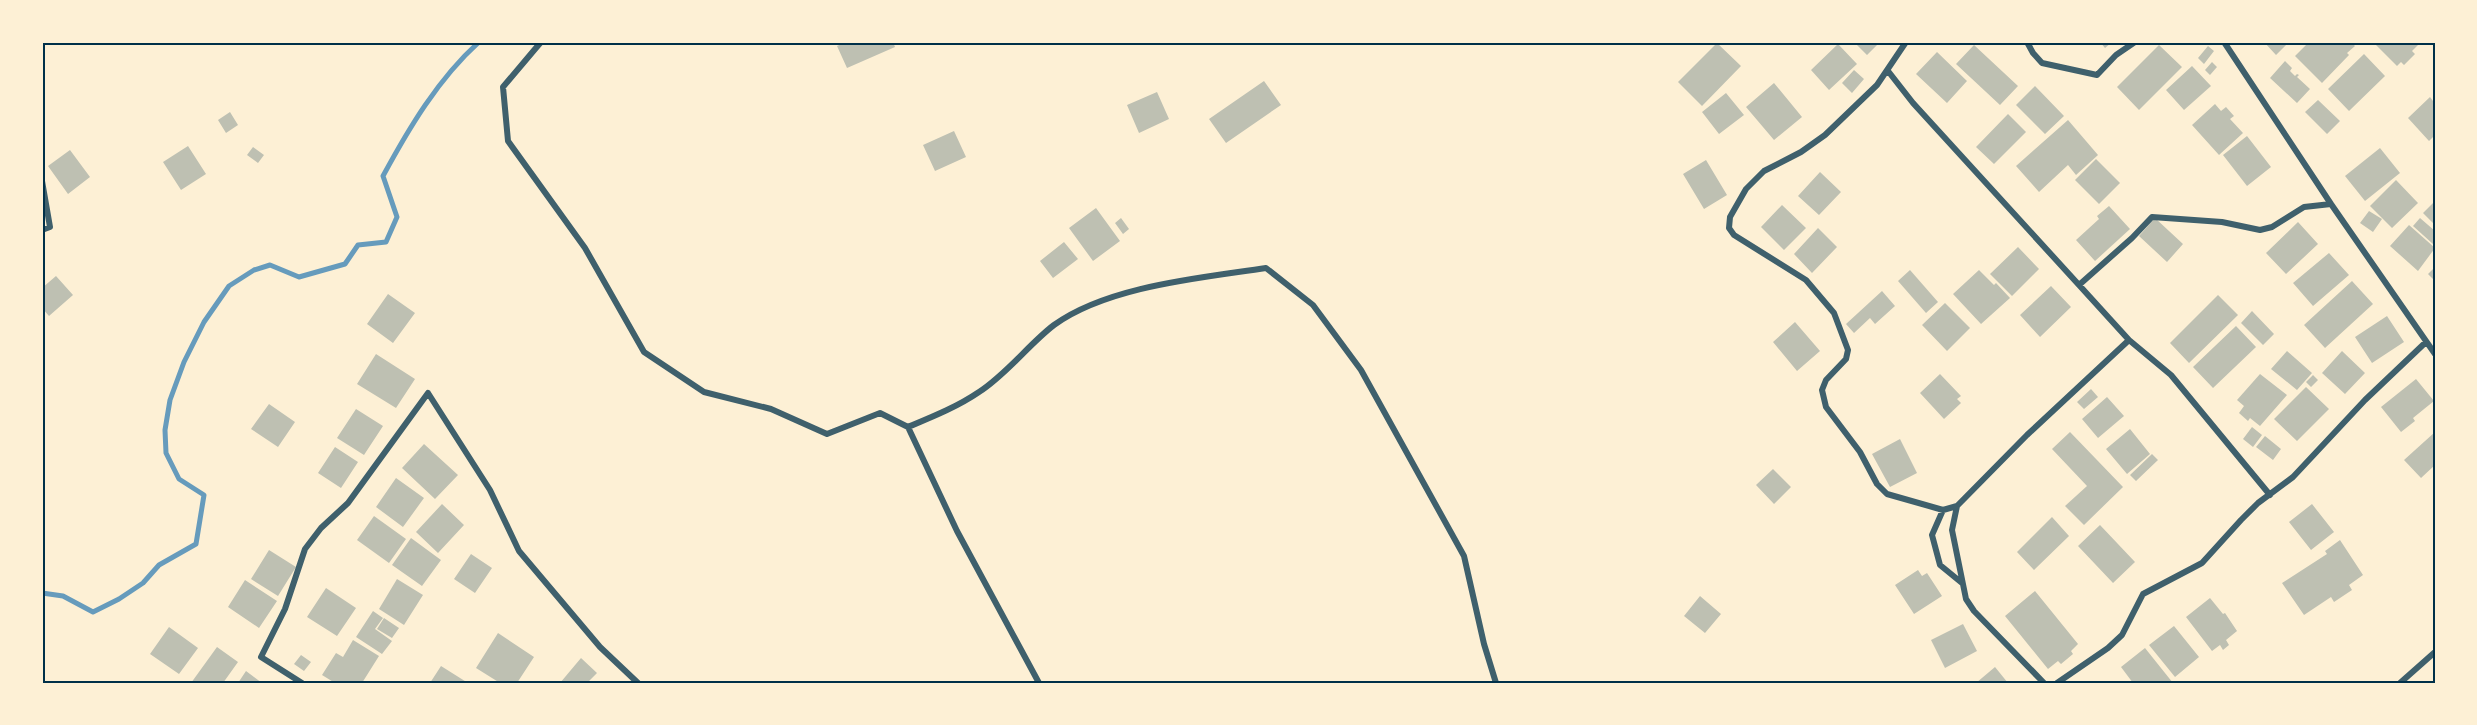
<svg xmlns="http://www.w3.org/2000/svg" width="2477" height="725" font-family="Helvetica,sans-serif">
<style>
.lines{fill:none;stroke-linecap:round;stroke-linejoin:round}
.stream{stroke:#669bbc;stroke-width:5}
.building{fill:#bec0b2}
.minor{stroke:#3f606c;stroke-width:6}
.neatline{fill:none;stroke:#003049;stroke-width:2}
</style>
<rect width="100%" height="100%" fill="#fdf0d5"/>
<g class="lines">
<!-- stream -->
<path class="stream" d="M42,593L63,596L93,612L119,599L143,583L159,565L196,544L204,495L179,479L166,453L165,430L170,400L184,362L204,322L229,286L254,270L270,265L299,277L345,264L358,245L386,242L397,217L383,176C409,128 438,79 479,42"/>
</g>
<!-- building -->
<path class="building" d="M846,42H893L895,47L847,68L837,46Z
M1854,42H1880L1867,55Z
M2100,42H2112L2105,48Z
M2264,42H2289L2276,55Z
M2309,42H2351L2355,46L2347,53L2349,55L2322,83L2295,56Z
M2373,42H2419L2420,43L2412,51L2415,54L2404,65L2401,62L2397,66Z
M1717,43L1741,66L1702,106L1678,82Z
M1838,44L1857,64L1829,90L1811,70Z
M1974,45L2018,86L2000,105L1956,64Z
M2159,45L2182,67L2139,110L2117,87Z
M2208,46L2214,51L2204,64L2198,58Z
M1937,52L1967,81L1947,103L1916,74Z
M2364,54L2385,76L2349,111L2328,89Z
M2285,61L2292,68L2290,71L2295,76L2297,74L2299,75L2297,77L2310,89L2297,103L2270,78Z
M2212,62L2217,67L2210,75L2205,70Z
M2192,66L2211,86L2184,110L2166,90Z
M1854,70L1864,79L1852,93L1842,83Z
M1264,81L1281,105L1226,143L1209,119Z
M1774,83L1802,117L1774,140L1746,107Z
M2035,86L2064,116L2045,134L2016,105Z
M1157,92L1169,119L1139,133L1127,105Z
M1726,93L1744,115L1719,134L1702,112Z
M2430,97L2433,101L2435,99V135L2429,141L2408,118Z
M2318,100L2340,121L2327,134L2305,112Z
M2215,104L2221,111L2226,107L2234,116L2230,119L2243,133L2219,155L2192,125Z
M230,112L238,125L226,133L218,120Z
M2008,114L2026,132L1994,164L1976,147Z
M2068,120L2098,155L2076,175L2068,165L2039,192L2016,166Z
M954,131L966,157L935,171L923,145Z
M2247,136L2271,167L2247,186L2223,155Z
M188,146L206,174L181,190L163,162Z
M253,147L264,155L258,163L247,155Z
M2380,148L2400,173L2365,201L2345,176Z
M70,150L90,177L68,194L48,166Z
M2096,159L2120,183L2099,204L2075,180Z
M1706,160L1727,195L1704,209L1683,174Z
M1820,172L1841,192L1819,215L1798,196Z
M2396,180L2418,203L2392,228L2370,206Z
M2435,201V225L2423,213Z
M1782,205L1806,228L1784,250L1761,227Z
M2109,206L2130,229L2095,261L2076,240L2099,219L2097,216Z
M1096,208L1120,241L1093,261L1069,228Z
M2369,211L2382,219L2373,232L2360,223Z
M1121,218L1129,229L1123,234L1115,223Z
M2155,218L2183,244L2167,262L2139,236Z
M2420,218L2435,231L2433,244L2413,226Z
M2298,222L2318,244L2286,274L2266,253Z
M2409,225L2435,248L2418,271L2390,246Z
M1818,228L1837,247L1812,273L1794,254Z
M1064,242L1078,259L1053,278L1040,261Z
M2018,247L2039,269L2012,296L1990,274Z
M2329,253L2349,275L2313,306L2293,283Z
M2435,267V281L2428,274Z
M1910,270L1938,302L1926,313L1898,281Z
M1979,270L1994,285L1996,283L2010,298L1981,324L1953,294Z
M56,276L73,295L49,316L42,308V288Z
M2352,281L2373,304L2325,348L2304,325Z
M2051,286L2071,307L2040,337L2020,315Z
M1882,291L1895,306L1875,324L1870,318L1854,333L1846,324Z
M388,294L415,313L393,343L367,324Z
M2218,295L2238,315L2189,363L2170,343Z
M1945,303L1970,328L1947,351L1922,325Z
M2252,311L2274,334L2263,345L2241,323Z
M2387,316L2404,342L2372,363L2355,337Z
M1795,322L1820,351L1797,371L1773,342Z
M2236,326L2256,347L2213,388L2193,367Z
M2287,351L2312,373L2297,390L2271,369Z
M2342,351L2365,373L2345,394L2322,373Z
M376,354L415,379L396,408L357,384Z
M1940,374L1961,396L1957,399L1961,403L1944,419L1920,393Z
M2260,374L2287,395L2260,426L2250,418L2248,421L2239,413L2244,406L2237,400Z
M2313,375L2318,380L2311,387L2306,382Z
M2416,379L2434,401L2413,418L2415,421L2401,432L2381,407Z
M2306,387L2329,409L2297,441L2274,419Z
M2091,389L2098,397L2084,409L2077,402Z
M2107,397L2124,416L2098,438L2082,419Z
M269,404L295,422L278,447L251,429Z
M356,409L383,426L364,455L337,438Z
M2252,427L2262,435L2253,447L2243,439Z
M2130,429L2150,454L2127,474L2106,449Z
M2070,432L2123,487L2084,525L2065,506L2087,486L2052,449Z
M2435,432V465L2421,478L2404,460Z
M2265,436L2281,449L2273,460L2256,447Z
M1900,439L1917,473L1890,487L1872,454Z
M424,444L458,475L435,499L402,468Z
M335,447L358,462L341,488L318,473Z
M2152,454L2158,460L2136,481L2130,475Z
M1773,469L1791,487L1774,504L1756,485Z
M396,478L424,498L403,527L376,507Z
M442,504L464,525L438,553L416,532Z
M2312,504L2334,532L2311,550L2289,522Z
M374,516L406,539L389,563L357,540Z
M2052,517L2069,536L2034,570L2017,552Z
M2100,525L2135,562L2113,583L2078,546Z
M411,538L441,560L422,586L392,565Z
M2340,540L2363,575L2349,585L2352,590L2334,602L2331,597L2304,615L2282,583L2327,554L2325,551Z
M269,550L296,567L278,596L251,579Z
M471,554L492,568L475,593L454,579Z
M1918,570L1922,576L1927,573L1942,596L1914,614L1895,585Z
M397,579L423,595L404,625L379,609Z
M245,580L277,601L259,628L228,607Z
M326,588L356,608L337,636L307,617Z
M2035,591L2078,644L2071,651L2073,654L2061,664L2058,661L2048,669L2005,616Z
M1700,596L1721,614L1705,633L1684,616Z
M2210,598L2223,614L2225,613L2237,631L2226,640L2229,645L2223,650L2220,645L2212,651L2186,617Z
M373,611L383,618L375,629L392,641L382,654L356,637Z
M384,618L399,628L392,638L377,629Z
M1963,624L1977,651L1945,668L1931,640Z
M2174,626L2199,657L2175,677L2149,645Z
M169,627L198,648L179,674L150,654Z
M498,633L534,657L517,683H500L476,668Z
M353,640L379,656L362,683H335L322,675L336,653L343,657Z
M217,647L238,662L223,683H191Z
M2145,648L2173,683H2133L2121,667Z
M301,655L311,662L304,671L294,664Z
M581,658L597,673L587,683H560Z
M441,666L468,683H430Z
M1995,667L2008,683H1976Z
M246,671L262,683H238Z"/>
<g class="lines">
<!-- minor -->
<path class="minor" d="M541,42L503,87L508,141L585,248L644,352L704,392L771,409L827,434L880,413L908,427L957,531L1039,683
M1906,42L1877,85L1825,135L1801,152L1764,171L1746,189L1730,217L1729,228L1734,235L1806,280L1834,313L1848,350L1846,359L1826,380L1822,390L1826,407L1860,452L1877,484L1887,494L1943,510L1957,506L1952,530L1966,599L1974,611L2044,683
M2027,42L2033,53L2042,63L2097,75L2116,55L2135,42
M2224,42L2331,204L2435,354
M1888,71L1913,103L2079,285
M42,181L50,227L42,230
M2129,340L2171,375L2270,495
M908,427C932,417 957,407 979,392C1007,374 1029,344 1054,325C1108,286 1200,278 1266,268L1313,305L1361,370L1464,556L1484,644L1496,683
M1957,506L2027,435L2129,340L2079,285L2132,238L2152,217L2222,222L2260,230L2272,227L2304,207L2331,204
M1943,510L1932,535L1940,565L1962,583
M302,683L261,657L285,609L305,549L321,528L348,503L428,393L490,490L519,551L600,647L638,683
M2057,683L2108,648L2122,635L2143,594L2202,563L2241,520L2258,503L2293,477L2365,400L2426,342
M2400,683L2435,652"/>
</g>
<!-- border -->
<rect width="2477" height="725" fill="none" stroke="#fdf0d5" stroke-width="87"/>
<rect x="44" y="44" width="2390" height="638" class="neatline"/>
</svg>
